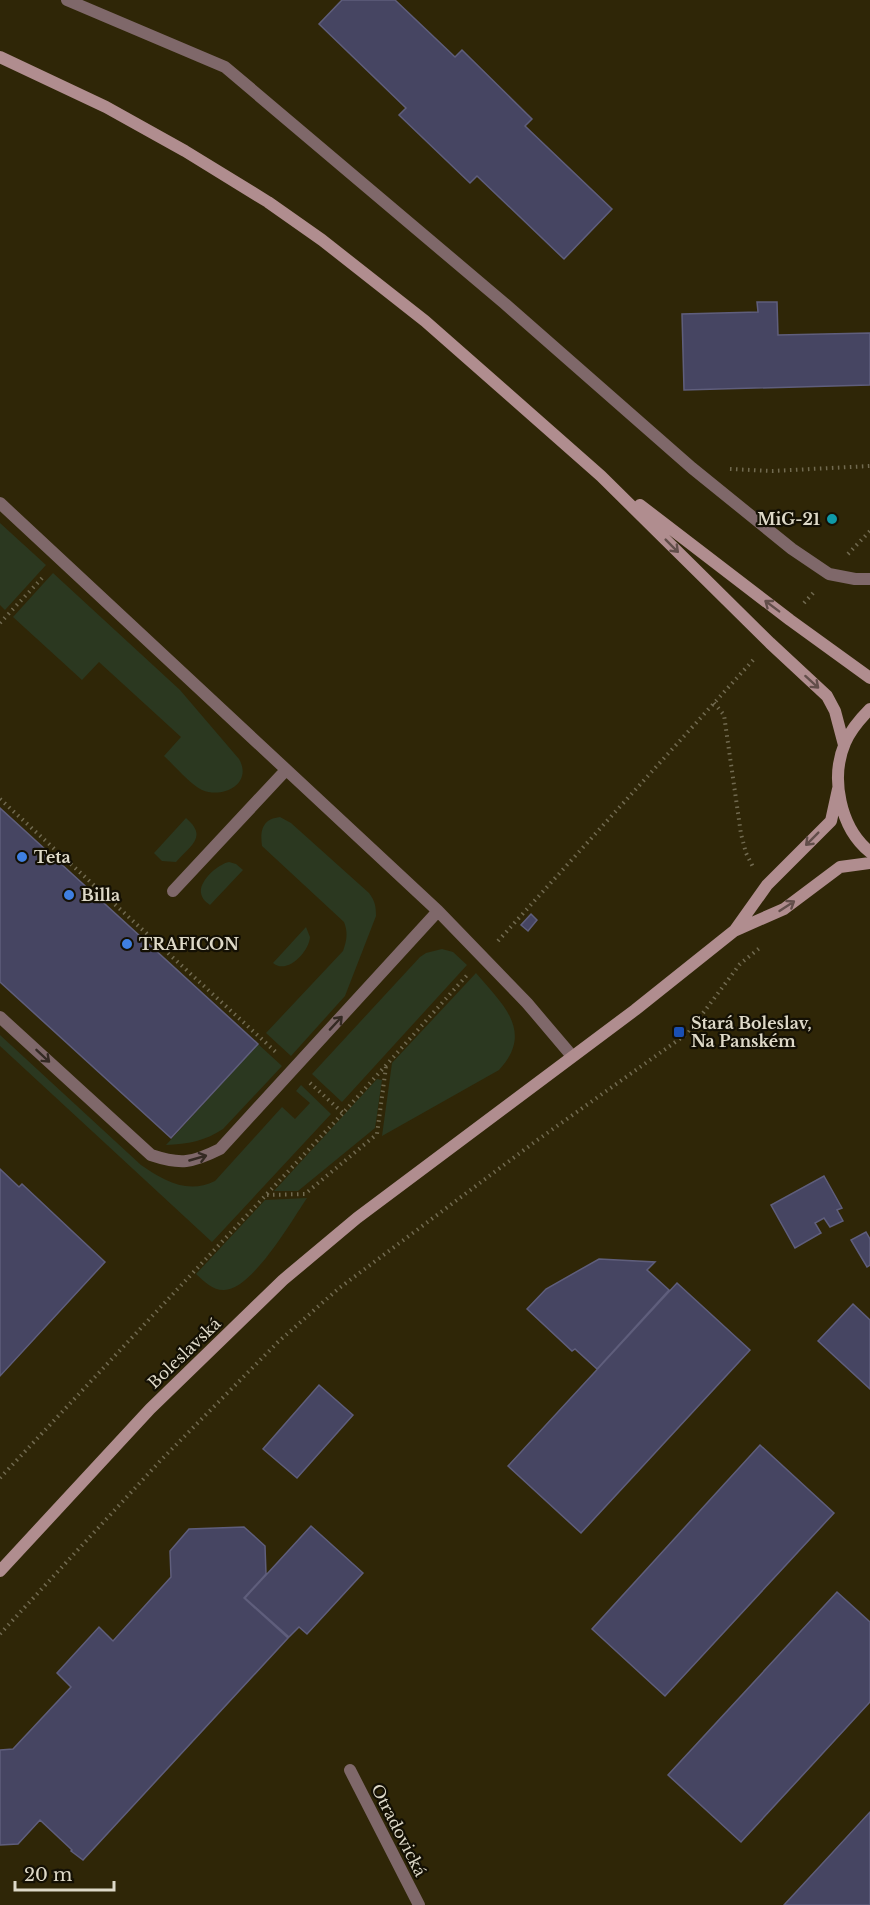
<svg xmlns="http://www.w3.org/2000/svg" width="870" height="1905" font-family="'Libre Baskerville',serif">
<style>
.green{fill:#2b3820}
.building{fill:#464562;stroke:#5f5e7c;stroke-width:1.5}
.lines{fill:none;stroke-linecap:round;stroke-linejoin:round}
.path{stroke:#716a50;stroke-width:4;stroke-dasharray:1.5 4.5;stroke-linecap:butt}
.service{stroke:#7f686a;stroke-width:12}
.minor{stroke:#7f686a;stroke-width:12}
.secondary{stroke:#b08d8f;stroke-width:12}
.oneway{stroke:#624e4a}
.oneway2{stroke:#342a23}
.culture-dot{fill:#0f9aa8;stroke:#141004;stroke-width:2}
.shop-dot{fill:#3f7fe0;stroke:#141004;stroke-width:2}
.transit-dot{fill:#1a4fb4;stroke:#141004;stroke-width:2}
.labels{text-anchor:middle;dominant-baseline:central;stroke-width:4.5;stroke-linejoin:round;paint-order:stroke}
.poi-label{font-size:16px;font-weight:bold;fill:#ded9c8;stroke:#141004;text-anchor:start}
.street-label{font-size:16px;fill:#ded9c8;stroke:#141004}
</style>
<rect width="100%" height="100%" fill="#2f2607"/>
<!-- green -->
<path class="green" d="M0,523L46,565L5,610L0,605Z
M53,573L180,690L239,759C253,783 224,799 202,790C191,785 174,765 164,756L181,737L99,662L82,680L13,617Z
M280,817L291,823L369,893C375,901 376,906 376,916L345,996L291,1056L266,1033L343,951C347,940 348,932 344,922L262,846C260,831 262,819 280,817Z
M186,818C208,837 191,845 176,862L162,861L154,853Z
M229,862L236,864L243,870L210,905C206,902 202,899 201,893C199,881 218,864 229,862Z
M306,927L310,937C309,952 287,975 273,963Z
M442,949L453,952L467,965L342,1102L312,1074L420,957L426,953Z
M476,973C502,1004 535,1031 499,1070L382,1136L392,1063Z
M0,1035L141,1165C163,1180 187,1195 215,1181L282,1107L295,1119L310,1103L296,1091L301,1085L331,1114L212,1242L0,1046Z
M258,1044L282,1066L223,1129C205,1141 188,1144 166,1145Z
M377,1079L382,1080L375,1128L298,1191H274Z
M307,1198C292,1220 252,1290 224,1290C212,1290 205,1282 196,1274L265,1200Z"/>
<!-- building -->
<path class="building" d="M342,0H395L455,57L462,50L532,119L525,126L612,209L564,259L477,176L470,183L399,115L406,108L319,24Z
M757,302H777L778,335L870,333V385L684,390L682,314L758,312Z
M0,808L258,1044L171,1138L0,982Z
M531,914L537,920L528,931L521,925Z
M0,1169L19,1187L22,1184L105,1262L0,1376Z
M824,1176L842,1208L837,1210L843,1221L830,1227L824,1218L815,1223L821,1233L795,1248L771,1205Z
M866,1232L870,1239V1265L867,1267L851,1240Z
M599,1259L655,1262L647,1270L669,1290L597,1369L575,1349L572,1351L527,1309L546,1289Z
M677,1283L750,1350L581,1533L508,1466Z
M853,1304L870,1320V1389L818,1341Z
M319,1385L353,1415L297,1478L263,1449Z
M760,1445L834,1513L665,1696L592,1629Z
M311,1526L363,1573L307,1634L299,1627L289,1637L245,1598Z
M244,1527L265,1546L266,1574L244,1598L288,1638L83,1860L71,1851L72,1850L40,1820L18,1844L0,1845V1750L13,1749L71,1687L57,1673L99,1627L113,1641L171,1577L170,1551L189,1529Z
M837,1592L870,1622V1702L741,1842L668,1775Z
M870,1812V1905H784Z"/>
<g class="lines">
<!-- path -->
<path class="path" d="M730,469L772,471L870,466
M848,554L870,531
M804,603L815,591
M0,623L45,575
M714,703L724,715L741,834L746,853L753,867
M0,799L278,1054
M498,941L755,658
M310,1083L343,1113
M267,1195L305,1194L377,1134L386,1067
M0,1478L343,1113L469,973
M0,1634L161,1460L278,1342L338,1289L536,1141L688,1033L740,964L762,946"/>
<!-- service -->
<path class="service" d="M0,503L438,911L527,1003L572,1056
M173,891L286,770
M0,1017L151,1155C181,1165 192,1163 220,1149L438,911"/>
<!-- minor -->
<path class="minor" d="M67,0L225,67L504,303L692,468L792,549L829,574L855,579H870
M350,1770L419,1905"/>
<!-- secondary -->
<path class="secondary" d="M0,57L106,107L185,151L268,202L322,240L425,321L601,476L770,643L827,696L835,711L844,745
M640,505L790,620L870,678
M870,709C860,719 851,729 845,743C830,778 840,828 870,852
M735,930L767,885L831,821L838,789
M0,1571L150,1409L283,1280L357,1218L635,1010L734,931L784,909L840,867L870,863"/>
</g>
<!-- one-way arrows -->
<defs><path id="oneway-shaft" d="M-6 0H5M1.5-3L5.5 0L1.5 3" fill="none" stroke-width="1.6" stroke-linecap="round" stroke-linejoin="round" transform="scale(1.5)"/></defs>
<g class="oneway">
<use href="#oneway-shaft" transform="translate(672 546) rotate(45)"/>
<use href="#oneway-shaft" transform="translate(772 606) rotate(-143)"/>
<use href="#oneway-shaft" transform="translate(812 682) rotate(42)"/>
<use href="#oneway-shaft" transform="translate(812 839) rotate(135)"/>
<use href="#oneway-shaft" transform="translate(787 906) rotate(-33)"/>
</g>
<g class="oneway2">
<use href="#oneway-shaft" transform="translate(336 1023) rotate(-47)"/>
<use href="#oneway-shaft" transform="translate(43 1056) rotate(43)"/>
<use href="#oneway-shaft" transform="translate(198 1158) rotate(-16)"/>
</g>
<!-- markers -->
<circle class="culture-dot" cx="832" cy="519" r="6"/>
<g class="shop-dot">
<circle cx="22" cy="857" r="6"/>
<circle cx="69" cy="895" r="6"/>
<circle cx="127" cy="944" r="6"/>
</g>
<rect class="transit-dot" x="673" y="1026" width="12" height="12" rx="3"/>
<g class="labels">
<!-- poi labels -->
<g class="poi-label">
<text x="820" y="519" text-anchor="end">MiG-21</text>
<text x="34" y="857">Teta</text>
<text x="81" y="895">Billa</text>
<text x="139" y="944">TRAFICON</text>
<text x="691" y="1023">Stará Boleslav,<tspan x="691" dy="18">Na Panském</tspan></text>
</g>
<!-- street labels -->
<g class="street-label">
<text transform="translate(184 1353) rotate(-44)">Boleslavská</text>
<text transform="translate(399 1830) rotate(63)">Otradovická</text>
</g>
</g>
<!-- scale -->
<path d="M15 1881v9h99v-9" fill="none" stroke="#ded9c8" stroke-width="3"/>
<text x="24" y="1881" font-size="18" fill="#ded9c8" stroke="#141004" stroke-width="4.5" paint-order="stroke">20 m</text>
</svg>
